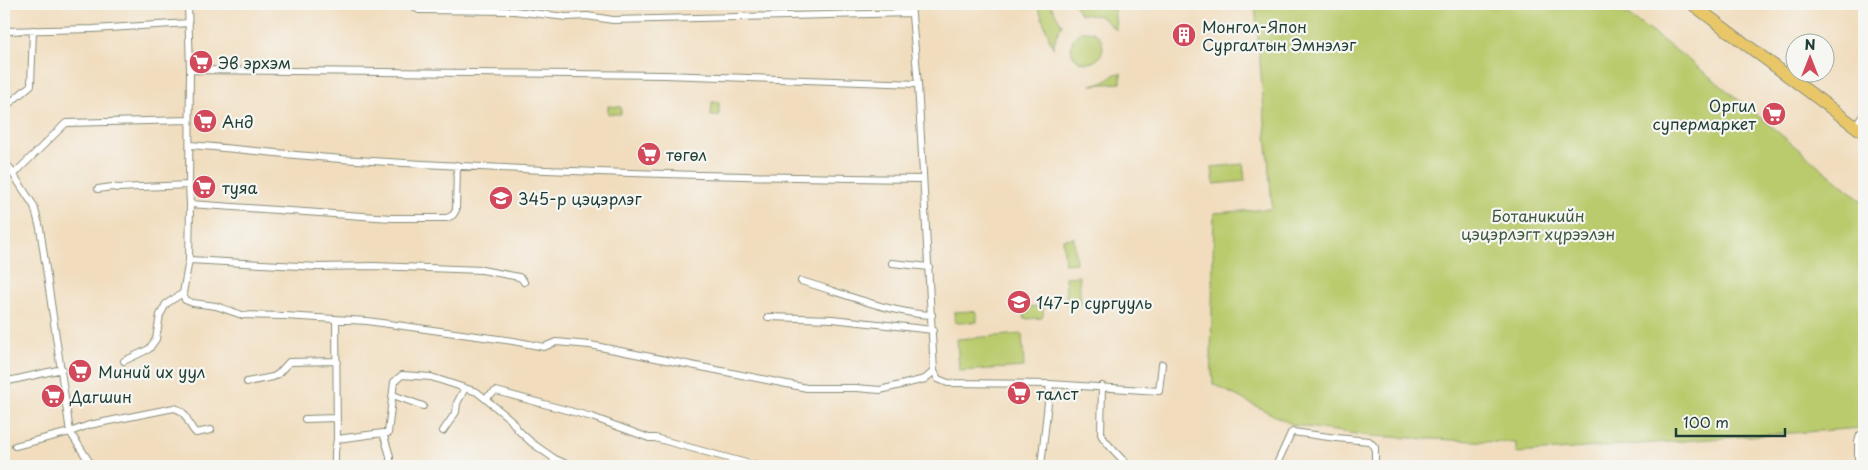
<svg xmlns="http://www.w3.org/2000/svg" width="1868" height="470" font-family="'Playpen Sans',sans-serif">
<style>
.green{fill:#bacb6d;stroke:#6c8450}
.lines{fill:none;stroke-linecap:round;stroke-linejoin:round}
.minor-casing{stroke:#888d79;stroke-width:8}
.trunk-casing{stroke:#888d79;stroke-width:13}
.minor{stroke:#fff;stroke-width:6}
.trunk{stroke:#e9c769;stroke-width:11}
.labels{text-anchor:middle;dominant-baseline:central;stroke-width:4.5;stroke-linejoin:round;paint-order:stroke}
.poi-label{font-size:16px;fill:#1f3d34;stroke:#f6f6f2;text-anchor:start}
.park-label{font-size:16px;fill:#3e593f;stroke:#f6f6f2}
</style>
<rect width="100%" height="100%" fill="#f6f6f2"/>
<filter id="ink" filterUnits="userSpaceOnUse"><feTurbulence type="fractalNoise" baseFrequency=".02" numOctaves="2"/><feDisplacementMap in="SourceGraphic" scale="10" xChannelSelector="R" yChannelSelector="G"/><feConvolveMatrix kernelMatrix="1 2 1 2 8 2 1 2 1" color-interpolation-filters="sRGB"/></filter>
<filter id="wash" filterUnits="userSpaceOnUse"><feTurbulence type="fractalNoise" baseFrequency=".0096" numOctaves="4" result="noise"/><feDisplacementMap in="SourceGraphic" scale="20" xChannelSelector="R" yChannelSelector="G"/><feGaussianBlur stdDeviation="1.12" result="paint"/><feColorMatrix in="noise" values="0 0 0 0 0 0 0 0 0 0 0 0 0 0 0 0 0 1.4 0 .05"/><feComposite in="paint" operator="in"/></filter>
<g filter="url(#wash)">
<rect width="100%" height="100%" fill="#f1ddbe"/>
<!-- green -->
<path class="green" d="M1037,4H1050L1062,25L1056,36L1053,48Z
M1074,4H1114L1116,30L1100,16L1080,14Z
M1255,4H1612C1700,64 1781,136 1864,203V398L1861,428L1516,453V443L1370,436L1293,425L1213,384L1211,359L1214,213L1270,209L1272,205Z
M1071 47a16 16 0 1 1 32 0a16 16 0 1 1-32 0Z
M1121,73V83L1091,85L1106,81L1115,74Z
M712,102H719V116H711Z
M608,106L621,107V114H608Z
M1243,164L1245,181L1214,184L1212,167Z
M1074,238L1076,263L1065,264L1063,239Z
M1079,276L1081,304L1067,305L1065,277Z
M1043,306V315L1042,318L1024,319L1025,307Z
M974,311L977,314V322L959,323L955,322L954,312Z
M1022,334L1024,367L959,371L957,339Z"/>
</g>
<g filter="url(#ink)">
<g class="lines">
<!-- minor casing -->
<g class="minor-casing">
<path id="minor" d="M188,4L190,70L189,185L190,204L189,260L183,293L185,300L193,303L216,306L242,315L285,316L367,321L513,341L544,347L556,342L590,345L807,388H856L880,390L925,379L934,371
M397,4L412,5L419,10L514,11L566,17L587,16L613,20L911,13
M911,4L918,84L934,371L938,379L948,383L1050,384L1041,466
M4,31L93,29L189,23
M190,70L665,75L918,84
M4,108L31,85L33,30
M1855,127L1864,114
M190,145C240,149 290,155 341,159C534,172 729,177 923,179
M4,160L34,206L40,228L70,432L92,466
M4,173L10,168
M14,174L66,123L189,120
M98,189L112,187L117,188L189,185
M190,204L391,218H447L453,215L456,210L457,165
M189,260L318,267L374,266L482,270L519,277L522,279L524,282
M892,263L929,267
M801,281C843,293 889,313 932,315
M768,317L832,319L933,330
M124,361L149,349L156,339L160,315L166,304L183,293
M4,382L62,369
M247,382L273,377L278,374L289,362L337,361
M1050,384L1159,391L1162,364
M1102,386L1101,434C1104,442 1122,459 1129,466
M393,395L423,406
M485,398L496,391L592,417L649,438H655L757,466
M305,419L337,418
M443,431L456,412L457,403L465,388
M337,439L383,433
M15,446L70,432L89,425L174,408C188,411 187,425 196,433L211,430
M335,466V452L337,439L336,319
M390,466V456L383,433H388L394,382L402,375L431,377L477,392L510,419L518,430L532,443L555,459L571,466
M551,466L555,459
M1276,466L1291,433L1293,432L1336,438L1369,441L1375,447V466
M1858,466V442L1860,435L1864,434"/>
</g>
<!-- trunk casing -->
<g class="trunk-casing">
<path id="trunk" d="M1692,4L1864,133"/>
</g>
<!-- minor -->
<use href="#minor" class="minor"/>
<!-- trunk -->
<use href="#trunk" class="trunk"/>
</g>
</g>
<!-- icons -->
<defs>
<g id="building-disc" transform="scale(1.25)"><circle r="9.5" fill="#d1495b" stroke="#f6f6f2"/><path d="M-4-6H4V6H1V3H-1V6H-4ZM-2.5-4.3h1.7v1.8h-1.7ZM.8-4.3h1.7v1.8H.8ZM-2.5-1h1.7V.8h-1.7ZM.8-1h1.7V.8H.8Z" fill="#fff"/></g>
<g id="supermarket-disc" transform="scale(1.25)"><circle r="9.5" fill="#d1495b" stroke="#f6f6f2"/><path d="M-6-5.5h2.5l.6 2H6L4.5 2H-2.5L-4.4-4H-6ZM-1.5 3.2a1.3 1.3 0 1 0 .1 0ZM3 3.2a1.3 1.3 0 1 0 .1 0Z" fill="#fff"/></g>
<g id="school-disc" transform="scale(1.25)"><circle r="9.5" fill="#d1495b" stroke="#f6f6f2"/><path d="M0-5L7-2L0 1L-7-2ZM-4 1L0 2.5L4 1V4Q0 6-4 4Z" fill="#fff"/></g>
</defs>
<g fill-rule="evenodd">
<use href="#building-disc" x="1184" y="35"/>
<use href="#supermarket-disc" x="201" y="62"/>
<use href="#supermarket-disc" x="1774" y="114"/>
<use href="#supermarket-disc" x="205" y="121"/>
<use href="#supermarket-disc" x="649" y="154"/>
<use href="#supermarket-disc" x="204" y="187"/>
<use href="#school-disc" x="501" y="198"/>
<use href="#school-disc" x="1019" y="302"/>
<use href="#supermarket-disc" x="80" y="371"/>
<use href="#supermarket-disc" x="1019" y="393"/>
<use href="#supermarket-disc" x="53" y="396"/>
</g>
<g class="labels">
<!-- poi labels -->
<g class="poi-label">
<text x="1202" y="26">Монгол-Япон<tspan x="1202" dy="18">Сургалтын Эмнэлэг</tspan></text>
<text x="218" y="62">Эв эрхэм</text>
<text x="1756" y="105" text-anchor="end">Оргил<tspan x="1756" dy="18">супермаркет</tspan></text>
<text x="222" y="121">Анд</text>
<text x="666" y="154">төгөл</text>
<text x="222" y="187">туяа</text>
<text x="518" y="198">345-р цэцэрлэг</text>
<text x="1036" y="302">147-р сургууль</text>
<text x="98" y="371">Миний их уул</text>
<text x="1036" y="393">талст</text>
<text x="70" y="396">Дагшин</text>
</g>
<!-- park labels -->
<g class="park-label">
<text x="1538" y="215">Ботаникийн<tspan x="1538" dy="18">цэцэрлэгт хүрээлэн</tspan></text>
</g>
</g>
<!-- margin -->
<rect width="1868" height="470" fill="none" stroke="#f6f6f2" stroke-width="20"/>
<!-- north arrow -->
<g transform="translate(1810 58)"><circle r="24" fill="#f6f6f2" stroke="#a0aca6"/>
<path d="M0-4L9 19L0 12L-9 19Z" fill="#d1495b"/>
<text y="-8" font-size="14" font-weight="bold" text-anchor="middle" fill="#1f3d34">N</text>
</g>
<!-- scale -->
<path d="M1676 428v8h109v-8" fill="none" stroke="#1f3d34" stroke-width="2.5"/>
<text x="1683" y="428" font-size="15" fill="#1f3d34" stroke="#f6f6f2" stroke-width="4" paint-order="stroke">100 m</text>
</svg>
